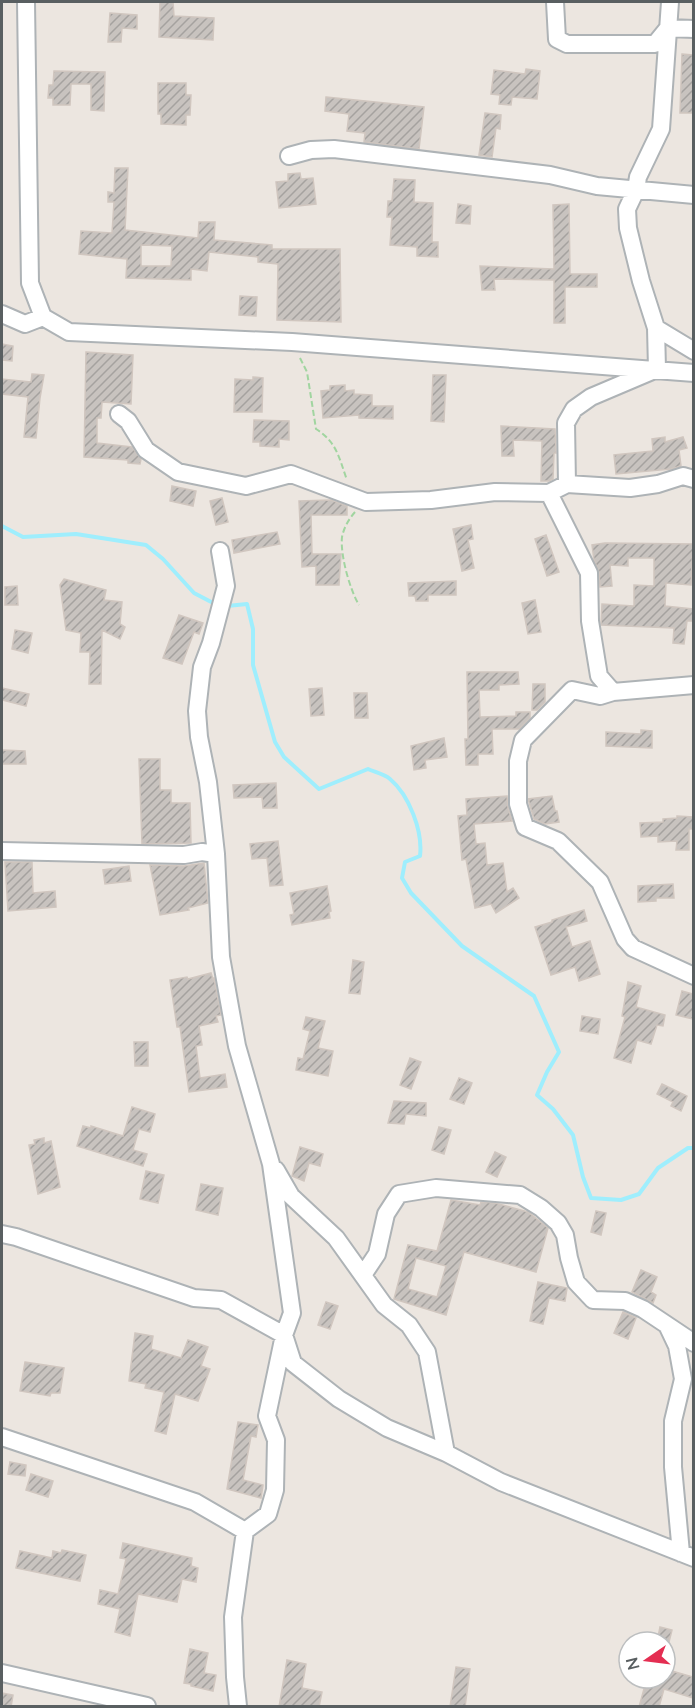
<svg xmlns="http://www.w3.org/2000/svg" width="695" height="1708" font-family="Lato,sans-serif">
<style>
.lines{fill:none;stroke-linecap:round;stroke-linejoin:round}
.stream{stroke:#9feefd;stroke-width:4}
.building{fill:url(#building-hatch);stroke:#d0c6bf;stroke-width:1.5;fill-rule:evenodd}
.minor-casing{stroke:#aeb3b6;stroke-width:20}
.path{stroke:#a1d5a0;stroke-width:2;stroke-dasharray:6 3;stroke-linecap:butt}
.minor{stroke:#fff;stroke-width:16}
</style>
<defs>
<pattern id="building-hatch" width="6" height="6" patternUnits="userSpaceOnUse" patternTransform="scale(1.5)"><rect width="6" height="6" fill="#c8c3bf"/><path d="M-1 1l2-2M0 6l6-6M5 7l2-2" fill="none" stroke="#a5a29f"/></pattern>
</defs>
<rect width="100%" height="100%" fill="#ece6e0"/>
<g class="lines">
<!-- stream -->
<path class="stream" d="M2,526L23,537L76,534L146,545L163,559L194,593L217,605
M227,606L247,604L253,629V665L275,742L284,757L319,789L368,769C374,772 384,774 390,779C409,795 423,831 420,856L405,862L402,878L411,893L462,946L534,996L559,1052L547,1072L537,1095L553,1109L573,1135L583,1177L591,1198L621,1200L639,1194L658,1168L688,1148H694"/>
</g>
<!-- building -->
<path class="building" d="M160,2H173L174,16L214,18L213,40L159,37Z
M110,13L137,15V29L122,28L121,42H108Z
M682,54L693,55V113H680Z
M526,69L540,71L537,99L512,97L511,105L499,104L500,95L491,94L494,70L525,74Z
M54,71L105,72L104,111L91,110V84H71L70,105H53V98H48L49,85H53Z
M158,83H186V95H191L190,115H186V125L161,124V114H158Z
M326,97L424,107L419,149L364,142L365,133L347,131L349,114L325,111Z
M485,113L501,115L500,129L496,128L492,157L479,155Z
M115,168H128L125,230L198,238L199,222H215L214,240L272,245V249H340L341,322L277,320L278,264L258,262V257L209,252L207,271L191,269V280L126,278L127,259L79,254L81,231L112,233L114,202H108V192L114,193ZM141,245L172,246L171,266H141Z
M300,173L301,179L313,178L316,204L279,208L276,182L288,181V174Z
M394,179L415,180L414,202L433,203L432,242H438V257L417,256V247L390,245L392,217H387L388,201H392Z
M458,204L471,206L470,224L456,223Z
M569,204L570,274H597V287H565V323H554V280L494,279L495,290H482L480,266L554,269L553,205Z
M240,296L257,297L256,316L239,315Z
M2,344L13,346L12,361L2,360Z
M86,352L133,355L131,404L102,402L101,418H97V443L132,447L141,459L140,464L128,463V460L84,457Z
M32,374L44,375L40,398L36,438L24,437L28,397L2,394V379L31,382Z
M433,375H446L444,422L431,421Z
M253,377L263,378L262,412H234L235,379L253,380Z
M345,385V391L354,390V394L372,395V406H393V419L359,418V415L323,418L321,391L330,390V386Z
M254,420L289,421V440L279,439V447L260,446V442H253Z
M501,426L555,429L556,453H554L553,479L549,481H541L542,441L513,440L514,456H502Z
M665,437V442L683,437L687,448L679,450L681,466L671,469L616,474L614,455L653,451L652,439Z
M172,486L196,491L193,506L170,501Z
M222,498L228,522L216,525L210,501Z
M331,500L347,506V515H311L312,554H341L339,585H316V566L302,567L299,501Z
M471,525L473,539L468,540L474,568L462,571L453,529Z
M277,532L280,544L234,553L232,540Z
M546,535L559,572L547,576L535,539Z
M605,543L693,544L691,585L666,583L665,606L693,609V621H687L684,644L673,643L674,628L601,625L602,604L634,606V585L654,586V558H628V566L610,565L612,586L600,587L599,572L594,560L592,545Z
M64,579L106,590L104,600L122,602L120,624L125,627L120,639L102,630L101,684H89L90,652H80L81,633L66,630L60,585Z
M456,581V595H428V601H416L415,596H409L408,583Z
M17,586L18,605H5V587Z
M535,600L541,632L528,634L522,603Z
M179,615L203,623L199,634L194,632L182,664L163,658Z
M15,630L32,633L28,653L12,649Z
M467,672H518L519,684L499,685V690H479L480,717L516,716V712H530V718L519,729H492L493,754H478V765H466L465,739H468Z
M533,684H545V702L537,710H532Z
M2,688L29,694L26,706L2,700Z
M322,688L324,715L311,716L309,689Z
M354,693H367L368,718H355Z
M641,730L652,731V748L606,746V732L641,734Z
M444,738L447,757L425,760L426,768L414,770L411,746Z
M2,750L25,751L26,764H2Z
M139,759H160V790H171V803H190L191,843L142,844Z
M276,783L277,808H263L262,797L234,798L233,785Z
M507,796L508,807L512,821L474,824L476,844L485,843L487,865L503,863L507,892L513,888L519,898L496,913L491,904L475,908L466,859L462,860L458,816L467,815L466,799Z
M552,796L555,811H557L559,822L545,824L534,819L528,799Z
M677,816L693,817V829H689V850H676L677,841L658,842V836L641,837L640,823L663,822V819L677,818Z
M278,841L283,885L270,886L267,858L252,859L250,844Z
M5,862H32L33,893L55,891L56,907L8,911Z
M204,863L208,903L188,908L189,910L160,915L150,865L184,866Z
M129,866L131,881L105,884L103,870Z
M673,884L674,898H656V901L638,902V886Z
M327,886L331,911L329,912L330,918L292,925L290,915L294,914L290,893Z
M584,910L587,921L566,927L572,947L590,941L600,974L579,981L575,967L551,975L535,927L552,922V920Z
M353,960L364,962L360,994L349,993Z
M211,973L213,979L214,978L221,1015L216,1016L218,1022L199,1026L202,1045L196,1046L200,1078L225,1074L227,1087L189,1092L180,1027H177L170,980L187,977L188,979Z
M628,982L641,986L636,1007L665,1015L663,1026L657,1025L651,1044L637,1040L631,1063L614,1058L625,1017L622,1016Z
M682,991L693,994V1019L676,1015Z
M582,1016L600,1019L598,1034L580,1031Z
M306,1017L325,1021L318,1048L333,1051L328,1076L296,1070L298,1058L303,1059L310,1031L303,1029Z
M134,1042H148V1066H135Z
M410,1058L421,1062L411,1089L400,1085Z
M459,1078L472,1083L464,1104L450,1099Z
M662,1084L687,1096L681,1111L671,1106L673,1102L657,1094Z
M394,1101L426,1103V1116L406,1114L404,1124L388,1123Z
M132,1107L155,1114L150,1132L139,1129L133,1150L147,1154L143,1166L77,1146L83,1126L91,1128V1126L123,1136Z
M439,1127L451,1130L444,1154L432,1150Z
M44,1138V1143L51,1141L60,1187L38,1194L29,1145L35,1144L34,1140Z
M300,1147L323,1154L320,1166L309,1163L304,1181L292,1176Z
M495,1152L506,1157L497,1177L486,1172Z
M146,1171L164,1175L158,1203L140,1199Z
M201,1184L223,1188L218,1215L196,1210Z
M451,1200L480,1205L481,1202L495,1203L528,1212L548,1228L536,1272L464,1252L446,1315L394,1299L408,1245L437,1251ZM416,1258L446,1266L437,1297L408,1289Z
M596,1211L606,1213L601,1235L591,1232Z
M641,1270L657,1277L651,1292L656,1295L653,1303L632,1292Z
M538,1282L567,1288L565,1301L549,1298L543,1324L530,1321Z
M326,1302L338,1306L330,1329L318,1325Z
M623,1312L636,1318L628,1339L614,1333Z
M135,1333L153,1336L151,1349L181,1358L188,1340L208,1347L201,1366L210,1369L198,1401L175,1394L166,1434L155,1431L164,1392L145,1388L146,1384L129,1381Z
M25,1362L64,1368L60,1393H51L50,1396L20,1391Z
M238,1422L258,1425L256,1437L251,1436L243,1480L263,1485L261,1498L227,1489Z
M10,1462L26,1465L25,1476L8,1474Z
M31,1474L53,1481L48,1497L26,1490Z
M123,1543L192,1558L191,1566L198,1568L196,1582L182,1579L177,1602L138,1594L130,1636L115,1632L120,1609L98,1604L100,1590L118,1594L126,1559L120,1558Z
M62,1550L86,1555L80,1581L16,1568L20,1551L52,1558L53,1551L61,1553Z
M660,1627L672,1630L669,1642H657Z
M190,1649L208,1653L204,1673L216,1675L213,1691L191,1686V1684L184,1683Z
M287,1660L306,1664L302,1688L322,1692L319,1707H279Z
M456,1667L470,1669L465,1707H450Z
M665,1669L693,1677V1698L664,1689L659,1707H639L647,1678H665Z
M2,1693L13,1695L11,1707H2Z"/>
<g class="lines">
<!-- minor casing -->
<g class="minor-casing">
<path id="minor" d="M26,2L30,283L43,317L69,332L292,342L694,373
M555,2L557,39L567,44H655L668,28L694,29
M289,156L311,150L334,149L550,175L597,186L694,195
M2,314L25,324L43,317
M656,328L694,351
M119,414L128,421L146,450L178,472L246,486L291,474L366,502L431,500L495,492L549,493L567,484L630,488L658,484L683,476L694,479
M567,484L566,423L574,409L591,397L657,369L656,328L641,281L628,228L627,209L636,190L638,177L661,129L670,2
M549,493L589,573L590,621L599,676L613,692
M220,551L226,586L211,643L202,667L197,711L199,737L208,782L216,854L221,957L237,1046L271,1164L292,1313L284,1335L267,1416L276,1440L275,1490L268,1514L245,1531L233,1617L235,1677L238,1706
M694,685L613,692L600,696L572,690L523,740L518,761V804L525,827L558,841L600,882L625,939L633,948L694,976
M2,851L184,855L202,852L216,854
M276,1170L291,1196L336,1238L384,1305L409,1325L427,1352L446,1453
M2,1234L16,1237L194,1298L221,1300L284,1335L293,1363L339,1399L387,1428L446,1453L501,1482L694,1558
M363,1275L377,1254L386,1214L399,1194L436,1188L520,1195L541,1208L558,1223L565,1235L569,1258L576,1282L593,1300L625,1301L643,1309L667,1325L677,1346L683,1379L673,1421V1467L681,1553
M667,1325L694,1343
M2,1437L195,1502L245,1531
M2,1673L147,1706"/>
</g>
<!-- path -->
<path class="path" d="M300,358L307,372L316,429C337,442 339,458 347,480
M355,512C349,519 344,527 342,537C340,555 350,590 359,605"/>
<!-- minor -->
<use href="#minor" class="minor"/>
</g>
<!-- border -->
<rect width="695" height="1708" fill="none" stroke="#595f61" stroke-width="6"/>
<!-- north arrow -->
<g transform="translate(647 1660) rotate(256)"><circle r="28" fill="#ffffff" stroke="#bdbfc0" stroke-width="1.5"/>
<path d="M0-4.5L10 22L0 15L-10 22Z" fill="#e42e52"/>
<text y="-9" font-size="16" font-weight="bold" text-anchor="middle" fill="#595f61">N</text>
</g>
</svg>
